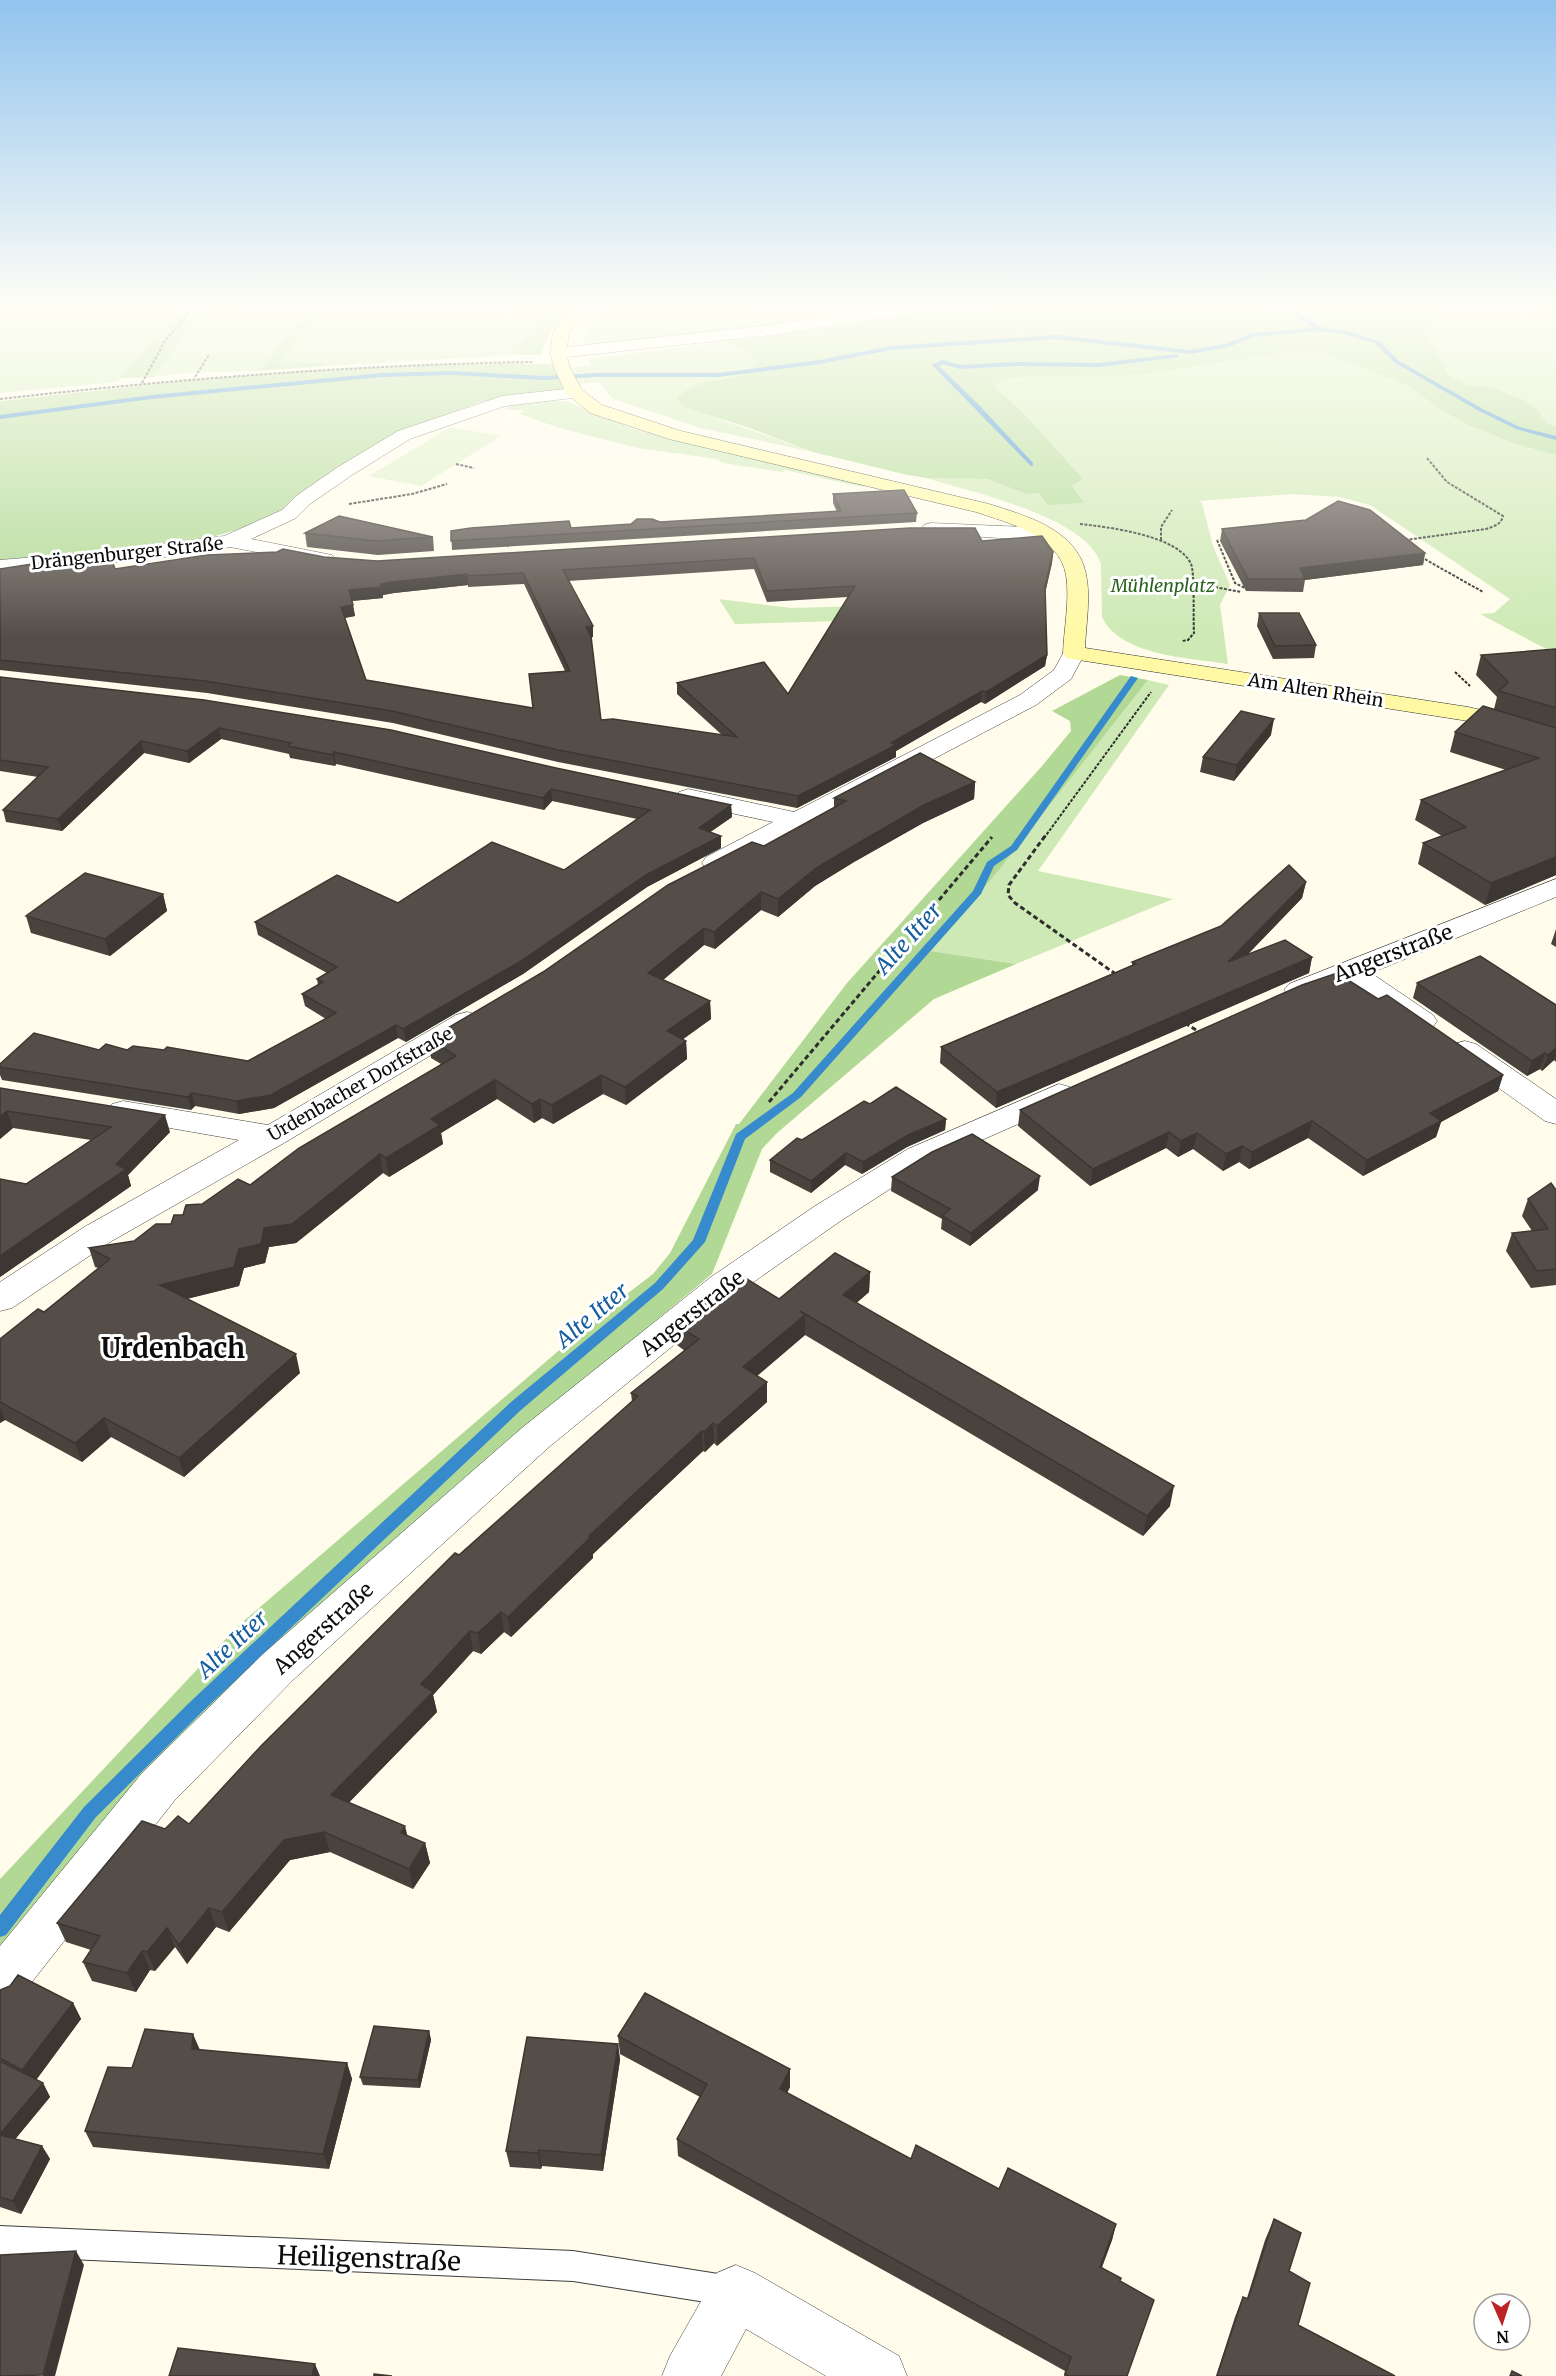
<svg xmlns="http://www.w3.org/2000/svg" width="1556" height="2376" font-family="Merriweather,serif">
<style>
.green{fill:#cee9b5}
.forest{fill:#b1d995}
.pitch{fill:#e0f0c7}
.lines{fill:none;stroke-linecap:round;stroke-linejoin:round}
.stream{fill:#378bcd;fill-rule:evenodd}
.lane-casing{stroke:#3f3f3f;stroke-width:2}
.street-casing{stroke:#3f3f3f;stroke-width:1}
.secondary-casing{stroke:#2e2e2e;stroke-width:1}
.path-far1{stroke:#2e2e2e;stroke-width:2;stroke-dasharray:3 1.5;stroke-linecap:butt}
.path{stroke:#2e2e2e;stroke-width:3;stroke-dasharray:5 3;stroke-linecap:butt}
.lane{fill:#fff;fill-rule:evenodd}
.street{fill:#fff;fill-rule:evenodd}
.secondary{fill:#fff9a6;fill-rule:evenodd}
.wall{fill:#49433e;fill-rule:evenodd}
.shaded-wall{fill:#3c3732}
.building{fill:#554e48;stroke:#3c3732;stroke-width:1.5;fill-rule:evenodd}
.labels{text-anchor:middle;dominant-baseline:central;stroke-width:6;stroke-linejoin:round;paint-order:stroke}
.far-street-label{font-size:18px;fill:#0c0c0c;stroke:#fff}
.far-park-label{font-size:18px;font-style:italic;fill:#29631d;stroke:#fff}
.street-label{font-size:21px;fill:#0c0c0c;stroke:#fff}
.water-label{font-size:22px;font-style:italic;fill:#165d9d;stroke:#fff}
.near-street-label{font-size:26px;fill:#0c0c0c;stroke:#fff}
.district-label{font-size:27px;font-weight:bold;fill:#0c0c0c;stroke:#fff}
</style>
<rect width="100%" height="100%" fill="#fffceb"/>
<!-- green -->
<path class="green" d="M0,304H186L117,382L0,393Z
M210,304H317L258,371L181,373L153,377Z
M326,304H548L515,355L326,366L324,363H275L314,322Z
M606,304H919L760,328L582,349L586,332Z
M1024,304H1556V427L1547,423L1537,409L1489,386L1466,385L1445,372V365L1430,343L1428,326L1440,312L1380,323L1410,362L1556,432V652L1548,650L1480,614L1494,613L1510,599L1370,505L1339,497L1292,494L1199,501L1202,503L1213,546L1230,585L1220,605L1228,664C1191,658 1120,656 1102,617L1101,564C1086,516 970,492 926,478L987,479L1027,494L1039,493L1083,502L1072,486L1083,479L693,386L676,399C719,422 767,435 813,452L701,428L613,399L599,382L556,386L550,369L591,366L588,359L794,333L923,314Z
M538,401H566L633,429L864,485L862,487L785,470L782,472L723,463L717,459L637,448L560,428L519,414L525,411L504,409L514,403Z
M719,599L791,608L866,606L872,620L735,624Z
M1148,680L1169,685L1038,871L1173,899L1016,964L931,951L999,870Z"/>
<!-- forest -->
<path class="forest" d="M186,304H210L153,377L120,378Z
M317,304H326L314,322L276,363H324L326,366L258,371Z
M548,304H572L550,332L541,355H515Z
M1024,304H1431L1440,311L1428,326L1430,343L1445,365V372L1466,385L1489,386L1523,400L1537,409L1547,423L1556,427V455L1517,444L1469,425L1438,408L1409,386L1321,351L1301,350L1138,375L1030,376L1003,379L994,386L1027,417L1083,479L1072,486L1084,503L1048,505L1039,493L1027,494L987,479L926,478L903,474L813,452L747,427L687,408L676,399C681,395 686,390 692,387C712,376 746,384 758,360L730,342L923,314Z
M437,364H552L564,389L479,402L398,433L335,470L282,513L243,528L195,542L0,564V401L194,380L300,371Z
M1120,675L1148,680L999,870L931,951L1016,964L934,999L777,1133L762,1149L712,1274L452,1489L283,1639L0,1956V1879L238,1626L606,1310L653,1274L670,1253L736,1124H739L847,983L1042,766L1071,731L1070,721L1052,711Z"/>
<!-- pitch -->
<path class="pitch" d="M451,427L501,436L421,486L369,476Z"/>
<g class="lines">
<!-- stream -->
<path class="stream" d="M1258,304H1267L1303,315L1319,327L1343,330L1379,341L1399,361L1483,409L1520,427L1556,436V440L1516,429L1479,411L1395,363L1375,343L1342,334L1317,331L1253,337L1229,347L1190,354L1057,339L891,350L820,364L718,377H597L544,380L453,375L382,377L152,399L0,419V415L152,395L382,373L453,371L544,376L597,373H718L820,360L891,346L1057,335L1190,350L1226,344L1252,333L1312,328L1299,317Z
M1177,354L1179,357L1099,367L1016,366L960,369L942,364L939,366L980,406L1033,463V465L1031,466L932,365L942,360L960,365L1016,362L1099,363Z
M1131,676L1138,678L1017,850L994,866L981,894L801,1097L745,1139L705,1242L663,1289L521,1410L202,1712L96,1817L6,1935L0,1937V1915L84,1807L190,1702L511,1402L655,1283L693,1240L736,1134L793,1093L973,891L987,862L1011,846Z"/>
<!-- lane casing -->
<g class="lane-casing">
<path id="lane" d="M0,2226L573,2251L731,2276L742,2280L746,2291L742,2302L731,2306L573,2281L0,2256Z"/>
</g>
<!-- street casing -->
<g class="street-casing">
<path id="street" d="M912,304H953L945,309L763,336L558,358L550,353L558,348L763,326Z
M575,388L581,389L584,393L581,397L505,406L410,439L352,475L310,504L296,518L251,539L332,555L335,559L332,563L325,565L230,547L208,552L110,563L0,572V560L110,551L224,536L282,510L296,496L338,467L398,431L502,396Z
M931,523L1049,528L1052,532L1049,536L1015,539L924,533L921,529L924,525Z
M1074,646L1082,648L1085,653L1071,679L1036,705L724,869L715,871L706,869L702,863L706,857L773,822L679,802L675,797L679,792L688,789L794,812L1020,695L1054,670L1066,648Z
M1556,879V897L1371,973L1433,1015L1437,1021L1433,1027L1422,1030L1411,1027L1346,982L1299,999L1289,996L1284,990L1289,984Z
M467,1012L478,1015L482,1021L478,1027L284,1143L110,1242L12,1308L0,1311V1282L86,1226L239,1140L112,1118L107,1111L112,1104L123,1101L268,1125L456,1015Z
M1465,1041L1476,1044L1556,1099V1124L1545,1121L1454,1056L1450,1050L1454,1044Z
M1059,1084L1070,1087L1075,1094L1070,1101L930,1163L839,1222L735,1295L549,1447L293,1680L174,1801L17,2001L0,2008V1946L142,1773L263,1654L523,1427L711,1277L815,1206L908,1149Z
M736,2265L755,2273L899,2356L907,2376H826L746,2329L721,2376H662L670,2356L717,2273Z"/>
</g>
<!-- secondary casing -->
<g class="secondary-casing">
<path id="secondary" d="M573,304H589L569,333L566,353L570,368L582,390L602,405L681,431L989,504C1026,516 1077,529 1086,574C1091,597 1086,624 1085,648L1468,707L1508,716L1556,732V747L1494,727L1468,721L1066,658L1063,653C1064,628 1070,600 1066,575C1059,535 1008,523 976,512L669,439L590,413L566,393L554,368L550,353L553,333Z"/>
</g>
<!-- path-far1 -->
<path class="path-far1" d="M973,307L1009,304
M195,377L209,355
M142,383L165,341L196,304
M0,399C177,379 354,365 532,362
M456,464L474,468
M349,504L412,494L447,484
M1080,524C1107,527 1178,535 1191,564C1195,573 1193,619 1194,633L1188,640L1182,641
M1161,540V527L1172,510
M1217,540L1235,583L1245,588
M1405,540L1486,529C1494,526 1501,525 1503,516L1447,482L1427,458
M1421,557L1483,592
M1193,583L1241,592
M1455,672L1470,686
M1044,838L1151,692"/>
<!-- path -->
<path class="path" d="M1045,836L1009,885L1008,895L1015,903L1117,975
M1185,1023L1199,1032
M769,1102L992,837"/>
<!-- lane -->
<use href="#lane" class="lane"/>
<!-- street -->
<use href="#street" class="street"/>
<!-- secondary -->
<use href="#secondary" class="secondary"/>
</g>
<!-- wall -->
<path class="wall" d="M833,494L917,513L916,522L452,550L451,531L571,528L837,512L833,503Z
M1306,520L1425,553L1423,565L1305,580L1303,592L1246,591L1220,541L1222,529Z
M305,533L433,537L434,551L378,555L307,547Z
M982,541L1053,552L1052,563L1045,593L1047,655L1045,666L985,704L981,702L896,751V757L797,808L558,762L393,723L207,693L0,670V569L39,567L115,569L324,557L377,561ZM754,569L767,602L848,597L788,694L677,683V694L722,735L601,720L591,637H593V626L568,581ZM524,584L565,671L533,708L366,680L345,618L355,616L352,601L383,598V595L394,593L468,585V587Z
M1259,613L1316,645L1314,658L1273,659L1257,626Z
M1556,649V875L1485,905L1418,864L1423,843L1442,836L1415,820L1421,800L1506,770L1450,752L1455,732L1494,709L1497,697L1476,675L1481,655Z
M0,677L556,768L731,805L732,817L710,832L721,848L647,887L523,974L406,1042L398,1038L274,1108L239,1114L195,1106L191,1110L2,1080L0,1075V1064L99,1050H127L248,1061L326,1019L305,1006L302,994L318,985L317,979L327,973L258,935L255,922L398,903L564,870L637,819L552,801L544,810L336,764L335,766L290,758L289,754L221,739L189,763L144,753L62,831L6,822L3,810L38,777L0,771Z
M1271,735L1234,781L1200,772L1203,757Z
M975,782L974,799L923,823L854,862L815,886L778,917L761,910L715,949L704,945L663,980L710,1001L711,1019L683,1039L686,1041L687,1059L626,1105L603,1094L553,1124L542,1118L534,1123L497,1099L441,1133L443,1144L389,1177L383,1173L296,1243L269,1247L265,1263L244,1268L239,1286L187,1299L300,1373L184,1477L111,1437L82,1462L5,1420L0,1423V1339L44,1312L98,1268L95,1267L89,1248L134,1241L171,1224L183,1215L202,1204L250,1185L441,1064L431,1058L429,1039L764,846L834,808V798Z
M1306,882L1302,898L1247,955L1312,957L1309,973L996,1108L940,1063L941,1047L1132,965V962L1221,926Z
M163,894L167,911L110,956L31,933L26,916Z
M1556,929V947L1551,944Z
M1417,983L1556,1005V1062L1554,1060L1542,1071L1540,1069L1527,1076L1413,998Z
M1378,999L1503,1075L1498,1091L1441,1122L1436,1137L1363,1176L1308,1138L1249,1169L1239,1162L1223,1171L1193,1149L1178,1157L1166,1148L1090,1186L1018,1126L1020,1110Z
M0,1088L170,1132L128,1175L131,1186L0,1277V1179L26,1184L91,1140L13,1128L0,1139Z
M870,1104L946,1119L945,1130L907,1147L862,1174L845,1165L811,1193L770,1172V1160L802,1140Z
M892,1177L1038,1190L970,1246L941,1229L942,1219L891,1191Z
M1556,1190V1285L1531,1288L1506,1251L1512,1233L1532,1231L1522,1216L1528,1199Z
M870,1272L869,1292L856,1303L1170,1506L1143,1536L805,1335L757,1376L767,1382V1402L717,1446L714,1443L705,1452L703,1451L593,1554V1558L511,1637L504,1632L481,1654L473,1651L433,1695L437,1712L349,1802L407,1836L425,1843L430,1863L413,1889L330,1852L290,1860L229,1932L216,1927L187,1964L175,1947L155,1971L150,1970L136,1992L92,1981L83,1962L91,1950L66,1942L57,1923L165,1829L189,1824L459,1555L632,1402L631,1393L685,1351L677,1345L676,1325L779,1299Z
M0,1990L73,2003L81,2019L36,2080L43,2083L50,2097L15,2139L42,2146L50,2159L21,2214L0,2207Z
M429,2031L431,2040L420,2088L363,2085L360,2077Z
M618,2036L790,2069V2087L787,2093L911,2159L999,2189L1116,2224L1112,2240L1102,2267L1120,2281L1127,2376H1064L1065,2371L678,2156L677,2139L700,2097L620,2054Z
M618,2044L620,2060L603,2171L542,2166L541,2169L510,2167L506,2151Z
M200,2050L347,2063L352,2079L329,2169L93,2147L85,2131L132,2068Z
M1274,2219L1289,2271L1298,2325L1395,2376H1216L1235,2317L1243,2297L1247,2298L1265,2240Z"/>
<!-- shaded-wall -->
<path class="shaded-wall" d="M1053,552L1052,563L1044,598L1045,587Z
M1425,553L1423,565L1305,580L1300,568Z
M467,574L468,585L394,593L383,595V598L351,601L349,590L392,582Z
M353,605L355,616L343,618L341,607Z
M593,626V637L587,638L586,627Z
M1047,655L1045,666L985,704L986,692Z
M982,691L981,702L896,751V757L797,808L798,796Z
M1274,719L1271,735L1234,781L1237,765Z
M219,728L221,739L189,763L187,751Z
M141,741L144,753L62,831L58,819Z
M334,752L336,764L335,766L333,755Z
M975,782L974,799L923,823L854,862L815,886L778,917V899L816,868L924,805Z
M551,789L552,801L544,810L543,798Z
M731,805L732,817L699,840V828Z
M721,836V848L647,887L523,974L406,1042L403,1029L646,875Z
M1556,857V875L1485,905L1491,883Z
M1306,882L1302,898L1225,978L1228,962Z
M761,892V910L715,949L714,932Z
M163,894L167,911L110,956L105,939Z
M704,928V945L649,992L648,973Z
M1312,957L1309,973L996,1108L997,1092Z
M710,1001L711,1019L668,1050L667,1031Z
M396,1025L398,1038L274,1108L239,1114L236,1101Z
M686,1041L687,1059L626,1105L625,1087Z
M1556,1048V1055L1554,1060L1542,1071L1548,1055Z
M1545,1053L1540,1069L1527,1076L1532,1061Z
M601,1075L603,1094L553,1124L552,1105Z
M1503,1075L1498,1091L1441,1122L1436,1137L1363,1176L1367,1160L1430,1113Z
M495,1080L497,1099L441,1133L443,1144L389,1177L386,1158L431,1119Z
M192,1093L195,1106L191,1110L188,1097Z
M540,1099L542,1118L534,1123L532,1104Z
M7,1111L13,1128L0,1139V1117Z
M165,1115L170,1132L128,1175L131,1186L0,1277V1256L116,1164Z
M946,1119L945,1130L907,1147L862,1174L863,1162L908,1135Z
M1312,1121L1308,1138L1249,1169L1252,1152Z
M1169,1132L1166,1148L1090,1186L1093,1169Z
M1197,1133L1193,1149L1178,1157L1181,1141Z
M1242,1146L1239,1162L1223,1171L1226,1154Z
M846,1153L845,1165L811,1193V1181Z
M380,1154L383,1173L296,1243L269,1247L265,1263L244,1268L239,1286L165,1304L160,1285L264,1228Z
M1040,1176L1038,1190L970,1246L971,1233Z
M870,1272L869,1292L842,1316L843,1295Z
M805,1315V1335L744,1387L743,1367Z
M296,1354L300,1373L184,1477L179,1458Z
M767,1382V1402L717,1446V1426Z
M0,1408L5,1420L0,1423Z
M104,1418L111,1437L82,1462L75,1443Z
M713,1423L714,1443L705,1452L704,1432Z
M702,1431L703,1451L593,1554V1558L511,1637L508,1617L589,1536Z
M1174,1486L1170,1506L1143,1536L1147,1516Z
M501,1612L504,1632L481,1654L478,1633Z
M470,1631L473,1651L433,1695L437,1712L337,1815L331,1795L421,1684Z
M405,1826L410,1846L401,1833Z
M324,1832L330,1852L290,1860L229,1932L222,1912L284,1840Z
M425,1843L430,1863L413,1889L409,1869Z
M209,1908L216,1927L187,1964L179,1945Z
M167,1928L175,1947L155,1971L147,1952Z
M142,1951L150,1970L136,1992L127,1973Z
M73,2003L81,2019L31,2087L22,2070Z
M429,2031L431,2040L420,2088L418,2080Z
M193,2034L200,2050L198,2065L192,2049Z
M618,2044L620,2060L603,2171L601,2155Z
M347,2063L352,2079L329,2169L323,2154Z
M790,2069V2087L780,2107V2089Z
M43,2083L50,2097L8,2148L0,2136V2134Z
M42,2146L50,2159L21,2214L13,2201Z
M539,2150L542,2166L541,2169L538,2153Z
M1116,2224L1112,2240L1096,2283L1100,2267Z
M76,2251L84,2265L55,2376H43Z
M315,2364L320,2376H312Z"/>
<!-- building -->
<path class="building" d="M904,490L917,513L451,541V531L471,528L569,521L571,528L631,524L637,519H652L660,522L841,511L833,494Z
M1338,501L1370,510L1425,553L1300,568L1305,579H1248L1222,529L1306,520Z
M339,516L433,537L376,541L305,533Z
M910,528H975L982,541L1042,536L1053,552L1045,587L1047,655L986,692L982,691L891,743L896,745L798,796L558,750L392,711L205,681L0,660V569L38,563L39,567L111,557L115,569L207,555L277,552L283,549L324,557L377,561ZM754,558L767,591L855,586L788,694L764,662L677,683L737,737L613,719L601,720L591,636L586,627L593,626L563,570ZM523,573L570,671L529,674L533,708L366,680L341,607L353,605L349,590L381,587V584L392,582L467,574V576Z
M1259,613H1299L1316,645L1275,646Z
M1556,649V708L1499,691L1508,682L1481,655Z
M0,677L204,700L391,730L556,768L731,805L699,828L721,836L646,875L521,961L403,1029L396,1025L271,1095L236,1101L192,1093L188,1097L0,1067V1064L34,1033L99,1050L106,1044L127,1050L133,1046L164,1050L167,1047L248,1061L336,1013L302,994L323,982L317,979L337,967L255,922L337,875L398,903L492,842L564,870L650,810L551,789L543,798L334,752L333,755L288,746L291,743L219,728L187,751L141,741L58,819L3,810L48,767L0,760Z
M1483,706L1556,728V857L1491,883L1423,843L1466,827L1421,800L1539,758L1455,732Z
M1241,711L1274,719L1237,765L1203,757Z
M920,753L975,782L924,805L855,845L816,868L778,899L761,892L714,932L704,928L648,973L710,1001L667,1031L686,1041L625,1087L601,1075L552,1105L540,1099L532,1104L495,1080L431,1119L440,1125L386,1158L380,1154L292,1224L264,1228L261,1244L239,1249L234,1267L160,1285L296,1354L179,1458L104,1418L75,1443L0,1402V1339L38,1309L44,1312L110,1259L89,1248L134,1241L156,1224H171L174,1215H183L186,1205L202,1204L238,1179L250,1185L299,1148L456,1056L429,1039L543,972L668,885L752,842L764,846L846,801L834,798Z
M1289,865L1306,882L1228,962L1285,940L1312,957L997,1092L941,1047L1136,964L1132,962L1221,926Z
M85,873L163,894L105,939L26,916Z
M1480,956L1556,1005V1048L1548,1055L1545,1053L1532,1061L1417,983Z
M1337,973L1378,999L1387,995L1503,1075L1430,1113L1441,1121L1367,1160L1312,1121L1252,1152L1242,1146L1226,1154L1197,1133L1181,1141L1169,1132L1093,1169L1020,1110L1302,985Z
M896,1087L946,1119L908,1135L863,1162L846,1153L811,1181L770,1160L797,1138L802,1140L864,1101L870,1104Z
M0,1088L165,1115L116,1164L126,1169L0,1256V1179L26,1184L111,1127L7,1111L0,1117Z
M972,1134L1040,1176L971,1233L942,1216L950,1209L892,1177L932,1152Z
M1551,1183L1556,1190V1269L1537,1271L1512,1233L1548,1229L1528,1199Z
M835,1253L870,1272L843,1295L1174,1486L1147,1516L800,1311L805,1315L743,1367L767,1382L717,1426L713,1423L704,1432L702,1431L589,1536L591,1537L508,1617L501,1612L478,1633L470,1631L421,1684L433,1692L331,1795L405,1826L401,1833L425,1843L409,1869L324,1832L284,1840L222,1912L209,1908L179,1945L167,1928L147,1952L142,1951L127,1973L83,1962L100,1936L57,1923L142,1821L165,1829L178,1816L189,1824L261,1746L455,1553L459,1555L638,1396L631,1393L699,1339L676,1325L739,1274L779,1299Z
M18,1975L73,2003L22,2070L0,2058V1990L10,1986Z
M645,1993L790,2069L780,2089L911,2159L916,2145L999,2189L1008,2168L1116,2224L1100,2267L1121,2278L1120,2281L1154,2300L1127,2376H1069L1065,2374L1071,2357L677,2139L707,2084L618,2036Z
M374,2026L429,2031L418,2080L360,2077Z
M145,2029L193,2034L192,2049L347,2063L323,2154L85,2131L108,2067L132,2068Z
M527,2037L618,2044L601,2155L539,2150L538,2153L506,2151Z
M0,2061L43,2083L0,2134Z
M0,2135L42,2146L13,2201L0,2197Z
M1274,2219L1301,2233L1289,2271L1310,2283L1298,2325L1395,2376H1217L1243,2297L1248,2299Z
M76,2251L43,2375L0,2376V2255Z
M178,2348L315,2364L312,2376H169Z
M1512,2371L1522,2376H1510Z
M374,2374L392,2376H374Z"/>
<!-- sky -->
<linearGradient id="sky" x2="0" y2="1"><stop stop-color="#91c3ee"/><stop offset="0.48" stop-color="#fffef6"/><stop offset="1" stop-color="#fffef6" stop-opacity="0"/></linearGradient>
<rect width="1556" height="637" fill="url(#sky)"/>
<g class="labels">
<!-- far-street labels -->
<g class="far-street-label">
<text transform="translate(127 553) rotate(-6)">Drängenburger Straße</text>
<text transform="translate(1316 690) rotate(9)">Am Alten Rhein</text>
<text transform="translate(360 1084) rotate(-30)">Urdenbacher Dorfstraße</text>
</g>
<!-- far-park labels -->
<g class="far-park-label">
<text x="1163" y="585">Mühlenplatz</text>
</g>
<!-- street labels -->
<g class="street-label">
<text transform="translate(1393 953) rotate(-21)">Angerstraße</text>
<text transform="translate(692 1313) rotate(-38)">Angerstraße</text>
<text transform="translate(323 1628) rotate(-42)">Angerstraße</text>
</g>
<!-- water labels -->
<g class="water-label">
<text transform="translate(908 938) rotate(-48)">Alte Itter</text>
<text transform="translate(592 1315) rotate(-40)">Alte Itter</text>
<text transform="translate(232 1644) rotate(-43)">Alte Itter</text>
</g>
<!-- near-street labels -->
<g class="near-street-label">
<text transform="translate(369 2258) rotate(2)">Heiligenstraße</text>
</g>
<!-- district labels -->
<g class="district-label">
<text x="173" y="1348">Urdenbach</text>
</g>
</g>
<!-- north arrow -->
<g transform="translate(1502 2322) rotate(177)"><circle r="28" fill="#ffffff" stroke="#9e9e9e" stroke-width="1.5"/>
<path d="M0-4.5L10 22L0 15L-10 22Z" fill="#bc2426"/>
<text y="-9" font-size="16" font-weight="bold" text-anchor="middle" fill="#0c0c0c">N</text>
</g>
</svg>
